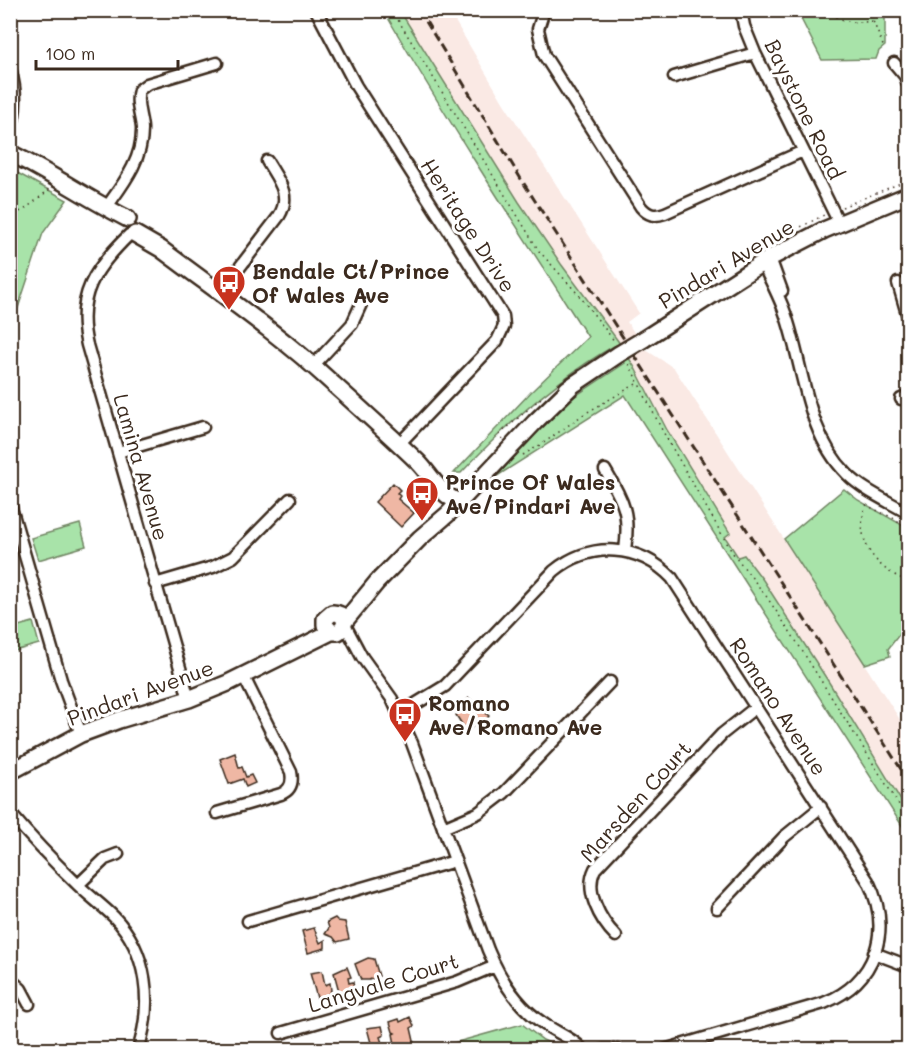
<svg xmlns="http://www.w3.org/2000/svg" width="919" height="1060" font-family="Mali,sans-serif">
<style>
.built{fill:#fae9e4}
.green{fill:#a8e3a9;stroke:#728664;stroke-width:1.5}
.building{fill:#efb7a4;stroke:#3b2a1e;stroke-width:1.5}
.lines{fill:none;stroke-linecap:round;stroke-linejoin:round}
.street-casing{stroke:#3b2a1e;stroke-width:15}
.secondary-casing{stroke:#3b2a1e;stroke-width:20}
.path{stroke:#3b2a1e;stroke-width:1.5;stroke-dasharray:1.5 4.5;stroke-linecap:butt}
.street{stroke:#fff;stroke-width:10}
.secondary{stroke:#fff;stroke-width:15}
.rail{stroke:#3b2a1e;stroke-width:3;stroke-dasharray:9 4.5;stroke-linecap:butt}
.secondary-bridge-casing{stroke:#3b2a1e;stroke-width:20;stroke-linecap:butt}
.secondary-bridge{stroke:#fff;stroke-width:15}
.labels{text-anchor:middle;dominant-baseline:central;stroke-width:6;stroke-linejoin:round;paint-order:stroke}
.street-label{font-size:21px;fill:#3b2a1e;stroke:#fff}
.poi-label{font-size:21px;font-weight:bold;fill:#3b2a1e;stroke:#fff;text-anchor:start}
</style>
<rect width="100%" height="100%" fill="#fff"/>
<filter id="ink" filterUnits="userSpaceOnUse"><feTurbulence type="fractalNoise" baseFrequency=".0167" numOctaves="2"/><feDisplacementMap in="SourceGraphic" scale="12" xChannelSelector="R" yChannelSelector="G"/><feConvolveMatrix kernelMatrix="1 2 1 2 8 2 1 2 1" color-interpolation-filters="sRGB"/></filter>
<g filter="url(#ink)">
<!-- built -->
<path class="built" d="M400,11H449L503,102L639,313L627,322L646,350L674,368L908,732V812L830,684L763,580L738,557L725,536L730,533L667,430L634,366L618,341L561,264L519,202Z"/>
<!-- green -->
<path class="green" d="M384,11H400L519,202L561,264L618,341L634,366L667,430L730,533L725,537L738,557L744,555L763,580L830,684L908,812V835L625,395L497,476L531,437L568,401L625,363L614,346C556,379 506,425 461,473H454L531,392L588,337C518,229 448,122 384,11Z
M797,11H885V46L879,51L876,59L822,60Z
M10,169L67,200L43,233L18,308L11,314Z
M844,489L858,500L904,526L908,531V623L888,649L890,656L865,664L784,539Z
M80,524L86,546L38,560L31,538Z
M33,622L39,644L11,652V628Z
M522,1024L543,1040L562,1049H432Z"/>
<!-- building -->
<path class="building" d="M393,483L400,490L397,493L400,496L398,499L414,513L401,527L375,502Z
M469,698L489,716L481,725L477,722L467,732L456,715L465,706L463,704Z
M235,753L239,768L242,767L246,777L251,775L255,783L246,787L243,779L229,784L220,759Z
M335,918L338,921L345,922L349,939L337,942L333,937L325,934L329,928L327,922Z
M314,928L320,943L325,940V948L308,953L302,931Z
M368,958L374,959L379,976L369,980H361L355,964Z
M347,967L351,977L348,978L349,983L353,982L354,990L340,995L334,973Z
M322,971L325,985L330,983L331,990L328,995L317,998L310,973Z
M410,1017L414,1026L411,1028L414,1041L411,1048L386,1050L395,1044L393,1034L395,1033L393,1032L390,1022L399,1019L400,1022Z
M382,1026L384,1035L380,1037L383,1046L379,1049L375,1048L371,1043L367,1028Z"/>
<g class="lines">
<!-- street casing -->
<g class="street-casing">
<path id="street" d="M316,10L356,86L503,316L504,326L497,341L399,444
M544,10L538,29L544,55L641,207C648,215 654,217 665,213L803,151
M741,10L744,26L755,53L839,223
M894,63L905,76L908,84
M10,68C16,89 18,109 10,130
M674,77L755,53
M106,208C123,184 143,160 142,128C141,115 135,103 139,90L147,84L217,63
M129,235C95,268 75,296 87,345L189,699
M770,258L782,291
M762,263C770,279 779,296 785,313C804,366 805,432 847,474C864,491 888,501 908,513
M898,283L908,317
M220,293L279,216C292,195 278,180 267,161
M313,366L352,324L362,302
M901,399L908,397
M118,452L203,427
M605,470C624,503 630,512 625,551
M10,504L61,680L81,734
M155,584L213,567L233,557L290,499
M345,625L362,657L392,699L412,743L488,950C500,979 517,1006 544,1024C557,1033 573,1038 583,1050
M399,714L445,686L554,571C591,541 639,544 672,578L868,881C893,931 876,982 824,1003L664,1050
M10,813C31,838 53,861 76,883C88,895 102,905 114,917C148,952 153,1004 138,1050
M217,813L281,794C291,790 293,782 291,772L244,677
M443,828L478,813L504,793L610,682
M78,885L105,859L118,854
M717,908L784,837L821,807
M248,921L455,861
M616,936C600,920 584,891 595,869L722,734L756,707
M874,953L908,966
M10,979L21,989L29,1004
M281,1033L457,982L495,966
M603,1050H618"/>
</g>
<!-- secondary casing -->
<g class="secondary-casing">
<path id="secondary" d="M10,153C51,173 88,199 128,219
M135,234L161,249C218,292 278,333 330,381C360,408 389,434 418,462C431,475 440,495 459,502
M644,339L770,258L824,230L908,195
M567,389L619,354
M345,621L377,582L420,538L448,514L535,422L574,384
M10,772L81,734L119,720L189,699L228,683L331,632H338C349,625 345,612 332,613L325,619V625L331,632"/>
</g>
<!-- path -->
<path class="path" d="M392,10L539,251L578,294L615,342
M826,10C841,22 854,24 873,21
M871,10L873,21L884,48
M752,13L772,10
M10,196L15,210L10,221
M842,207L908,180
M14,214L24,210L50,189
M785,235L824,215
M629,364L662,430L732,552L766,596L791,633L908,819
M503,439L499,435L541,398
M523,455L545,442L584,414L638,383
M908,530L893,518L866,505C853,540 876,570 908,581
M548,1050L551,1043"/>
<!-- street -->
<use href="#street" class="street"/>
<!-- secondary -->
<use href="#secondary" class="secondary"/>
<!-- rail -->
<path class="rail" d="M419,10L521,179L908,780"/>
<!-- secondary-bridge casing -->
<g class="secondary-bridge-casing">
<path id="secondary-bridge" d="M619,354L644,339"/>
</g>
<!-- secondary-bridge -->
<use href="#secondary-bridge" class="secondary-bridge"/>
</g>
</g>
<!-- icons -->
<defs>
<g id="bus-pin" transform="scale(1.725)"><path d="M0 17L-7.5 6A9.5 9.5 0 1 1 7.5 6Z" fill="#c8321e" stroke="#fff"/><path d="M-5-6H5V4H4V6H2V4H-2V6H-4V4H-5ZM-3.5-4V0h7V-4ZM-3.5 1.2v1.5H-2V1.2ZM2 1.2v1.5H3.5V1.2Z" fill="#fff"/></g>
</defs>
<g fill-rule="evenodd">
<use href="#bus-pin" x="229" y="282"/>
<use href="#bus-pin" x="422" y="493"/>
<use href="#bus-pin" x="405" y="714"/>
</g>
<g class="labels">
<!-- street labels -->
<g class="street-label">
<text transform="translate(805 109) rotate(64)">Baystone Road</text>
<text transform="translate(469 225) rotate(57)">Heritage Drive</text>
<text transform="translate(726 263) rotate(-31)">Pindari Avenue</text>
<text transform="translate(142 467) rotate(74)">Lamina Avenue</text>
<text transform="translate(140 692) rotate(-20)">Pindari Avenue</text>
<text transform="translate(779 706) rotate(57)">Romano Avenue</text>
<text transform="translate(635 801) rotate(-48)">Marsden Court</text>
<text transform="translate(383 982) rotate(-17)">Langvale Court</text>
</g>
<!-- poi labels -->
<g class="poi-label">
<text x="252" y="270">Bendale Ct/Prince<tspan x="252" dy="24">Of Wales Ave</tspan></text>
<text x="445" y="481">Prince Of Wales<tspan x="445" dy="24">Ave/Pindari Ave</tspan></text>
<text x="428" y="702">Romano<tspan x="428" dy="24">Ave/Romano Ave</tspan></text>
</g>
</g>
<!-- margin -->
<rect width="919" height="1060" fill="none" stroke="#fff" stroke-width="36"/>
<rect x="18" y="18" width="883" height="1024" fill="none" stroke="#3b2a1e" stroke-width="2" filter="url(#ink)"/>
<!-- scale -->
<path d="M36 60v9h142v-9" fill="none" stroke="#3b2a1e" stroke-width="3"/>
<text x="45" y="60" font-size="18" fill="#3b2a1e" stroke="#ffffff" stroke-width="4.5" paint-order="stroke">100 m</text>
</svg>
